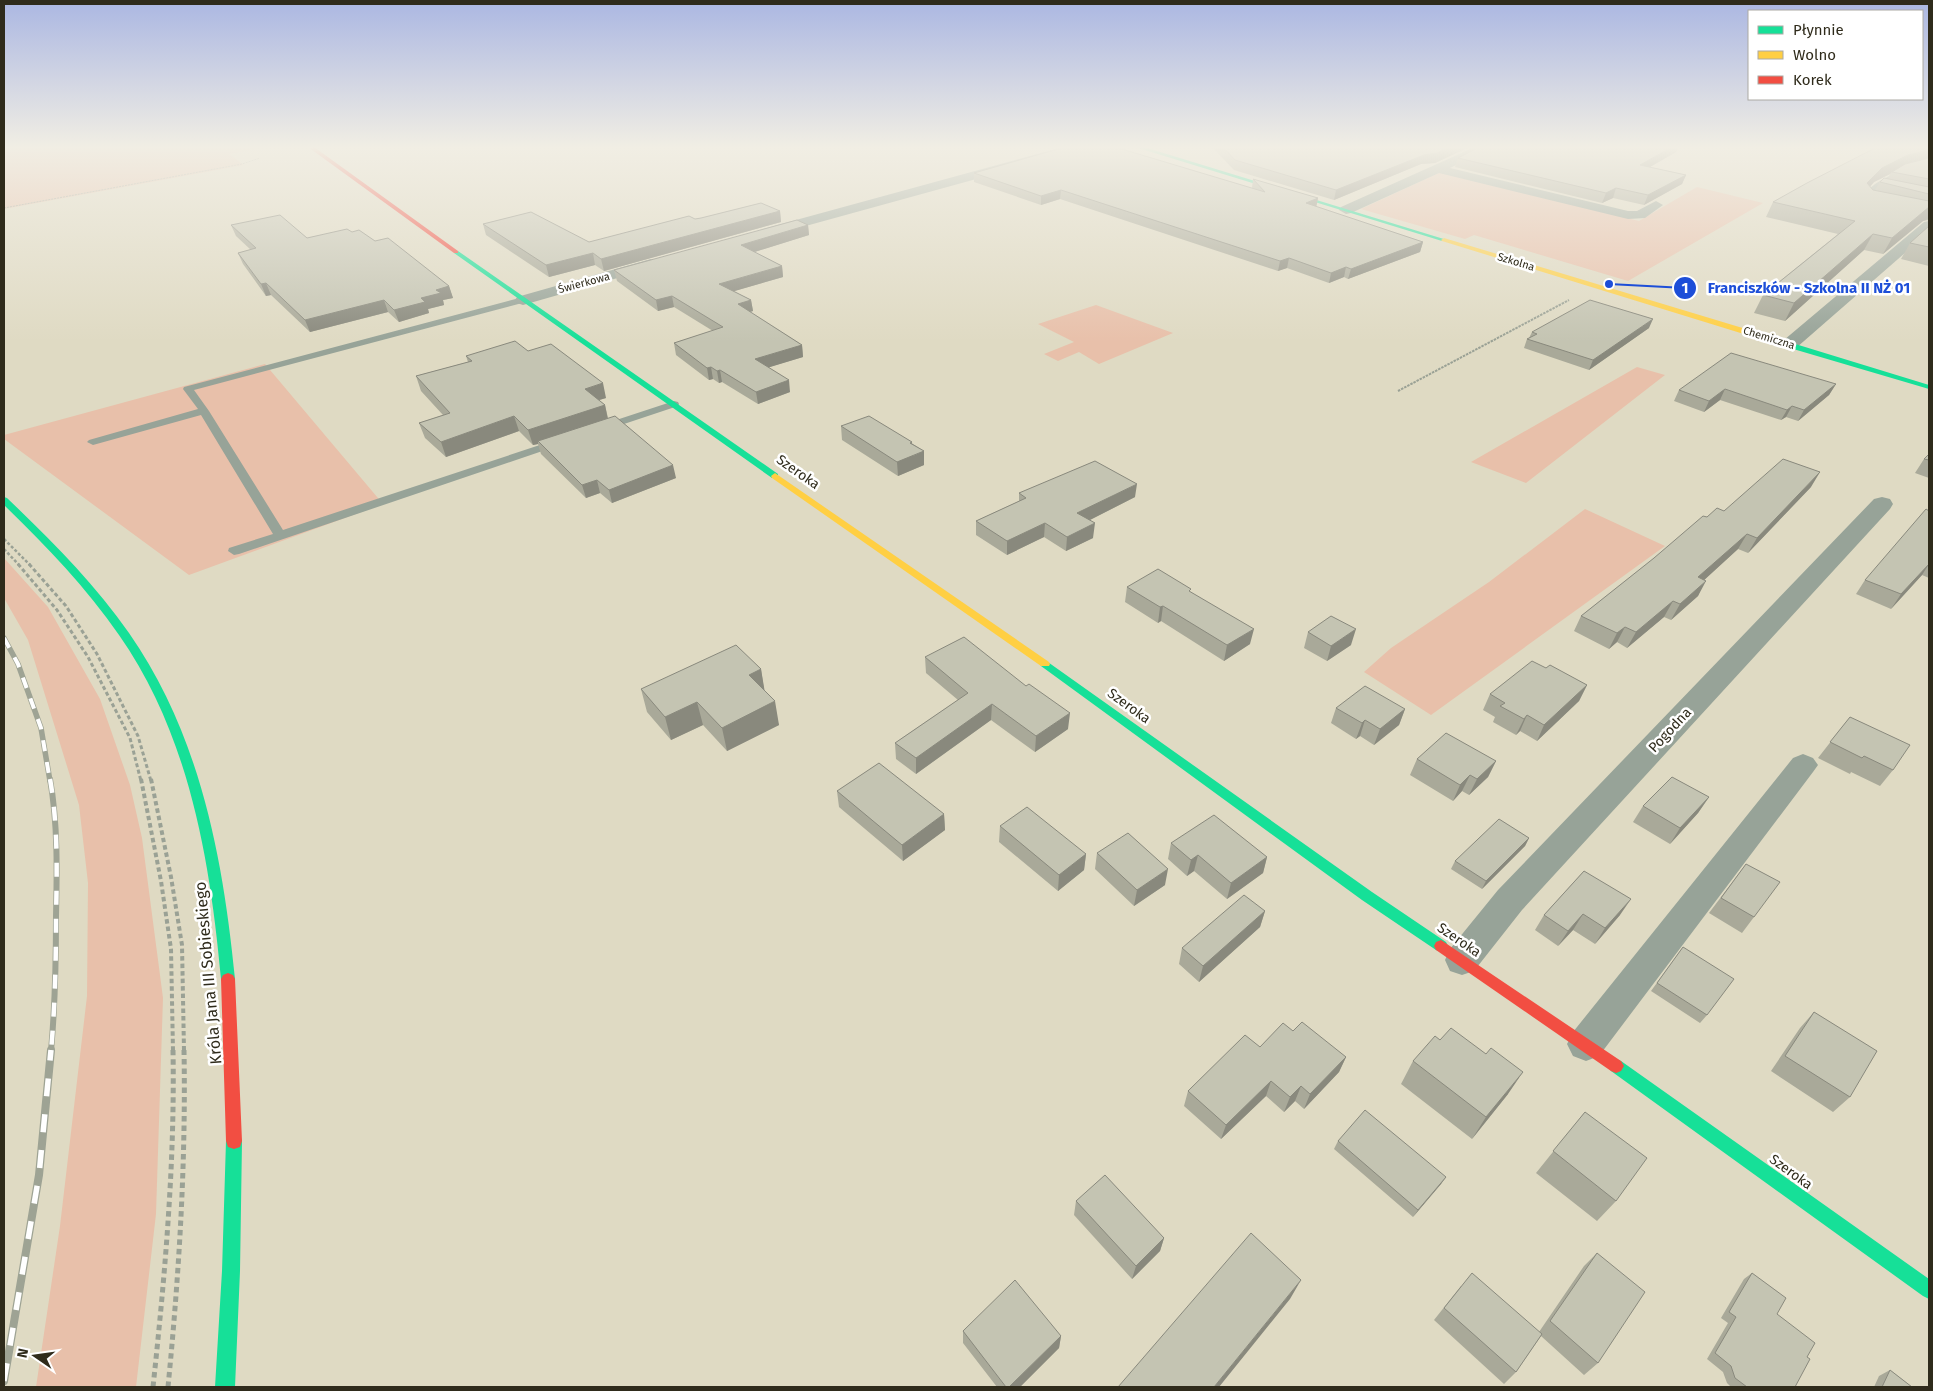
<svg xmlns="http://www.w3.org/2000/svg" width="1933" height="1391" font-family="'Fira Sans',sans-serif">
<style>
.green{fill:#e8c0aa}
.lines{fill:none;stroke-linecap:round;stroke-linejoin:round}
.path-far5{stroke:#9aa195;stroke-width:1;stroke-dasharray:2 1;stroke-linecap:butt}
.path-far4{stroke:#9aa195;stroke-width:2;stroke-dasharray:2.5 1;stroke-linecap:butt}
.path-far3{stroke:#9aa195;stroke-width:2.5;stroke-dasharray:3 2;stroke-linecap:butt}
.path-far2{stroke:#9aa195;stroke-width:3;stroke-dasharray:4 2.5;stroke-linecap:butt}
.path-far1{stroke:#9aa195;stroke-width:4;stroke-dasharray:4.5 3;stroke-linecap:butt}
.path{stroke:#9aa195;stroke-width:5;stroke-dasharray:5.5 4;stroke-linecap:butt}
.lane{fill:#97a398;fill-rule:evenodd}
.street{fill:#97a398;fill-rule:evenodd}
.fast{fill:#16e098;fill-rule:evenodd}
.slow{fill:#ffcf43;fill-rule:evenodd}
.jam{fill:#f24e42;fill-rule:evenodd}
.rail-far2-casing{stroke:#9ea394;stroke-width:5.5}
.rail-far1-casing{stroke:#9ea394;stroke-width:6}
.rail-casing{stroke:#9ea394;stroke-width:8}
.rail-far2{stroke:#fff;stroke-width:4;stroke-dasharray:11;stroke-linecap:butt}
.rail-far1{stroke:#fff;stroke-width:4.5;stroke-dasharray:14;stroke-linecap:butt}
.rail{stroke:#fff;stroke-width:5.5;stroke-dasharray:18;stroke-linecap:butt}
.wall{fill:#a9a999;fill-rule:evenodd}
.shaded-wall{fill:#89897d}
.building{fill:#c4c4b2;stroke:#89897d}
.labels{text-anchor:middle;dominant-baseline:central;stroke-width:5;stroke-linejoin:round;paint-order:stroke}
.far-street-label{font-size:11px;fill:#2f2b1b;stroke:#fff}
.street-label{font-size:14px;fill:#2f2b1b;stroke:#fff}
.near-street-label{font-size:16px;fill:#2f2b1b;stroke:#fff}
.leader{fill:none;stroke:#1d4ed8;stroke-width:2}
.callout-dot{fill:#1d4ed8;stroke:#fff;stroke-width:2}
.mark-label{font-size:15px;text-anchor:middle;font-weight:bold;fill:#fff}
.callout-label{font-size:15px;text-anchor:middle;font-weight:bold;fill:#1d4ed8;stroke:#fff;stroke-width:5;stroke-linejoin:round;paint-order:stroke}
</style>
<rect width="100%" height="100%" fill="#dfdac3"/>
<!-- green -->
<path class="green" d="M4,147H265L229,154L244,165L4,209Z
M1441,172L1639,221L1697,187L1763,203L1628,281L1474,235L1465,239L1361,209Z
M1096,305L1173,333L1099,364L1079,352L1058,361L1044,354L1074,342L1038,324Z
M265,364L383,504L189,575L4,439V435Z
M1637,367L1665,375L1526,483L1471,462Z
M1585,509L1665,546L1431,715L1364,672L1391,648L1489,582Z
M4,558L48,607L100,699L130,785L142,838L163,998L156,1214L136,1387H36L60,1226L87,996L88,883L79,805L28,640L4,598Z"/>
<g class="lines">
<!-- path-far5 -->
<path class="path-far5" d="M4,208L242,164L260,158"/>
<!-- path-far4 -->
<path class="path-far4" d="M1398,391L1569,300"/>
<!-- path-far3 -->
<path class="path-far3" d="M4,539L30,565
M4,549L19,565"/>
<!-- path-far2 -->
<path class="path-far2" d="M18,564L57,610L88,657L130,738L141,781
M29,564L66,606L97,654L138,736L151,781"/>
<!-- path-far1 -->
<path class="path-far1" d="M141,779L161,881L171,949L173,1051
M151,779L171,877L182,945L184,1051"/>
<!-- path -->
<path class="path" d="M153,1387C165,1275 175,1162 173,1050
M168,1387C179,1275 186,1162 184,1050"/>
<!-- lane -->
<path class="lane" d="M1929,164V168C1906,174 1885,179 1869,197L1876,200V204L1862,200L1861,197C1879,176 1903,170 1929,164Z
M523,297L527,300L526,302L194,390L209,411L283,530L555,440H563L565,442L563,444L239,554L234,555L228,551L229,548L273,534L201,415L93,445L87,442L89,440L198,409L183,389L184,387Z
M674,401L678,402L679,404L678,406L606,430L602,431L597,428L598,426Z"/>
<!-- street -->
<path class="street" d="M1063,147H1084L1082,150L773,235H763L761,232L763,229Z
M1475,147H1492L1450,168L1628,211H1637L1656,201L1663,205L1645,218L1628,219L1439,173L1351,213L1346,214L1339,210L1341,207Z
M1929,221V232L1796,348L1790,349L1784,348L1781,344L1784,340L1924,222Z
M651,259L656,261L659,264L656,267L523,305L517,303L515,300L517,297Z
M1882,497L1890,499L1893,504L1890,509L1522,910L1474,971L1462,975L1450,971L1445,960L1450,949L1498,890L1874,499Z
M1803,754L1813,758L1818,765L1813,772L1599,1056L1586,1061L1573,1056L1567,1044L1573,1032L1793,758Z"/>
<!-- fast -->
<path class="fast" d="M1135,147H1144L1447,240L1442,241Z
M454,251H458L778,474V478H772L454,253Z
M1773,339H1779L1929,385V389L1773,343Z
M4,497L7,498C51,540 94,583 129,633C200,735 223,857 235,979L233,983L228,985L223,983L221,979C210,859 189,735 119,635C86,587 45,545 4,505Z
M1045,660L1372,892L1446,942L1448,946L1446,950L1441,952L1436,950L1362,900L1041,666L1040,664Z
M1616,1059L1621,1061L1929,1279V1299L1923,1296L1611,1071L1608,1066L1611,1061Z
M234,1133L240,1135L242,1141L240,1271L235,1387H215L222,1271L226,1141L228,1135Z"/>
<!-- slow -->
<path class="slow" d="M1444,238L1779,339L1780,341L1773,343L1442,241L1441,240Z
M775,473L1049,662L1050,664L1049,666H1041L772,478L771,476Z"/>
<!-- jam -->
<path class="jam" d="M308,147H314L458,251V253H454Z
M1441,940L1621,1061L1624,1066L1621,1071L1616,1073L1611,1071L1436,950L1434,946L1436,942Z
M228,973L233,975L235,979L242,1141L240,1147L234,1149L228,1147L226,1141L221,979L223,975Z"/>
<!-- rail-far2 casing -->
<g class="rail-far2-casing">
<path id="rail-far2" d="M4,638L18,664L41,728L50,781"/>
</g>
<!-- rail-far1 casing -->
<g class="rail-far1-casing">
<path id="rail-far1" d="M50,779C58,824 57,872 56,917C56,962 55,1007 51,1051"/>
</g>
<!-- rail casing -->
<g class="rail-casing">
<path id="rail" d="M4,1381L39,1175L51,1050"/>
</g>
<!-- rail-far2 -->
<use href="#rail-far2" class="rail-far2"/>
<!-- rail-far1 -->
<use href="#rail-far1" class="rail-far1"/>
<!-- rail -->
<use href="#rail" class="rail"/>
</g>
<!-- wall -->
<path class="wall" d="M1212,147H1469L1435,163L1421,164L1334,200L1234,170Z
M1929,147V220L1923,221L1883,254L1864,250L1785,321L1754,313L1763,295L1838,234L1766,217L1773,202ZM1890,174L1888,179L1880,182L1875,190H1873L1870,187L1874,182Z
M1676,152L1650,167L1686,175L1682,184L1644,205L1613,198L1602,203L1455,167L1458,158Z
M974,173L1252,188L1253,179L1318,198L1316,207L1423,242L1420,252L1348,279L1344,277L1329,283L1287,268L1278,271L1060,199L1041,205L974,182Z
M780,211L781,222L604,271L595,265L549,277L486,235L483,224L589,242L695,219Z
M231,225L307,238L352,232L375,241L449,286L453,298L443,300L444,305L428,309L429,313L399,322L388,312L310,332L271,295L266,296L243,264L238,253L251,250L236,236Z
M808,225L809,235L754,252L782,266L783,277L734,291L751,300L753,311L750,312L802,345L803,357L769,367L790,392L758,404L722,382L719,383L713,379L709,380L676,355L674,343L713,331L674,307L658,311L617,281L614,270Z
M1929,226V266L1901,259L1910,243Z
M1649,328L1589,370L1524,348L1527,339L1529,338L1532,332Z
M528,351L606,398L599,400L605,405L608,418L676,478L612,503L600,493L586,498L541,454L538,444L533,445L519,431L446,457L425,438L419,423L443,415L421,391L416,376L468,362L466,356Z
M1836,384L1829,395L1798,421L1786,417L1781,420L1720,400L1704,412L1674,401L1679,390Z
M841,426L913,444L924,451V465L898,476L842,440Z
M1929,454V478L1915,473L1924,459Z
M1811,487L1748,553L1738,549L1704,580L1698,596L1671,620L1664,617L1627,648L1617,642L1609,649L1574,631L1581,616L1707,517Z
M1019,493L1135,497L1090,520L1093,538L1066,551L1044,537L1007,555L976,535V521L1019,501Z
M1929,511V578L1922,575L1891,609L1856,594L1865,580Z
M1127,587L1191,592L1250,644L1224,661L1161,621L1158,623L1125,602Z
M1308,632L1351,645L1327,661L1304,648Z
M925,657L1068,729L1035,752L991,720L916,774L896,759L895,743L958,700L926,673Z
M1546,668L1587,685L1579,701L1537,741L1520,731L1516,735L1493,722L1495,717L1483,710L1490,694Z
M761,669L764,690L779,725L727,751L703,725L671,740L647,712L641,689Z
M1336,708L1405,709L1399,725L1374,745L1360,736L1356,739L1331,723Z
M1850,717L1893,770L1880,786L1851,772L1850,774L1818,758Z
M1417,759L1496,761L1488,777L1469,795L1462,791L1453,801L1410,775Z
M837,791L944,814L945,830L903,861L839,807Z
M1709,797L1698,813L1670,844L1633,822L1643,806Z
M1000,826L1086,854L1084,870L1058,891L999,842Z
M1529,838L1525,846L1482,889L1451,869L1455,861Z
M1171,843L1267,857L1263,873L1227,899L1194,871L1187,876L1168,859Z
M1097,853L1165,885L1134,906L1095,869Z
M1746,864L1754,917L1742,933L1709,913Z
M1584,871L1620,915L1595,944L1573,930L1558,946L1535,930L1544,915Z
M1265,911L1260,927L1199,982L1179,964L1182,948Z
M1683,947L1707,1015L1700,1023L1651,991Z
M1814,1012L1850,1097L1833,1112L1771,1071L1800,1028Z
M1293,1031L1346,1057L1339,1072L1304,1109L1295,1101L1284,1112L1266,1096L1221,1139L1184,1106L1188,1091L1260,1047Z
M1413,1061L1508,1094L1472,1139L1401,1084Z
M1585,1112L1616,1201L1597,1221L1536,1173Z
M1338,1141L1446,1177L1441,1184L1413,1217L1334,1149Z
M1076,1201L1164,1238L1160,1251L1132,1279L1074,1215Z
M1597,1253L1598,1363L1584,1375L1541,1336L1516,1372L1504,1384L1434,1320L1461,1286L1539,1332L1584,1266Z
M1752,1273L1777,1314L1807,1357L1795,1387H1731L1727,1383L1723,1372L1707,1359L1728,1323L1721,1318L1744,1279Z
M963,1331L1061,1336L1059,1348L1020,1387H997L963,1343Z
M1890,1370L1912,1387H1874L1879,1376Z"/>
<!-- shaded-wall -->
<path class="shaded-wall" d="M1451,147H1469L1435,163L1421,164L1334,200L1336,190L1424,155Z
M1672,147H1678L1676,152L1636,175L1640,165Z
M1929,150V163L1892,172L1890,174L1874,182L1859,198L1867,183L1882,168L1908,155Z
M1686,175L1682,184L1644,205L1648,195Z
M1616,188L1613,198L1602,203L1606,193Z
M1061,190L1060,199L1041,205V196Z
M1318,198L1316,208L1306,203Z
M1929,207V219L1923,221L1883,254L1892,238Z
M780,211L781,222L604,271L601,259Z
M808,225L809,235L742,256L741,245Z
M1873,234L1864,250L1785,321L1794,303Z
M1423,242L1420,252L1348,279L1351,269Z
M593,253L595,265L549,277L546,265Z
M1289,258L1287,268L1278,271L1280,261Z
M782,266L783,277L721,295L719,284Z
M1346,267L1344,277L1329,283L1331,273Z
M266,283L271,295L266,296L261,284Z
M449,286L453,298L443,300L444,305L428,309L429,313L399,322L394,310L421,298L436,290Z
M672,296L674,307L658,311L656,300Z
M384,300L388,312L310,332L305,320Z
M751,300L753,311L740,315L738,304Z
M1653,319L1649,328L1589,370L1593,360Z
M802,345L803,357L757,371L755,359Z
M711,367L713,379L709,380L707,368Z
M720,370L722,382L719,383L717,371Z
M789,380L790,392L758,404L756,392Z
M603,383L606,398L589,403L585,389Z
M1836,384L1829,395L1798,421L1804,410Z
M1725,389L1720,400L1704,412L1709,401Z
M605,405L608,420L538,441V444L533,445L528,430Z
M1792,406L1786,417L1781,420L1787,410Z
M514,416L519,431L446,457L441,442Z
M912,442L913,456L924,451V465L898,476L897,462L910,443Z
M673,465L676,478L612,503L609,490Z
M1820,472L1811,487L1748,553L1757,538Z
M597,480L600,493L586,498L582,485Z
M1137,484L1135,497L1076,527L1077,513Z
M1045,523L1044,537L1007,555V541Z
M1095,523L1093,538L1066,551L1067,537Z
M1747,534L1738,549L1690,593L1698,577Z
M1929,564L1922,575L1891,609L1901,594Z
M1706,581L1698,596L1671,620L1680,604Z
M1673,601L1664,617L1627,648L1636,632Z
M1163,606L1161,621L1158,623L1160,607Z
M1625,627L1617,642L1609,649L1617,633Z
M1254,629L1250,644L1224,661L1227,645Z
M1356,629L1351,645L1327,661L1331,646Z
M761,669L765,693L749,675Z
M1587,685L1579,701L1537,741L1544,725Z
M775,701L779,725L727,751L722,728Z
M697,702L703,725L671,740L665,717Z
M992,704L991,720L916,774V758Z
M1405,709L1399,725L1374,745L1380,729Z
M1070,713L1068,729L1035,752L1036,736Z
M1527,715L1520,731L1516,735L1524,719Z
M1365,720L1360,736L1356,739L1362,723Z
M1496,761L1488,777L1469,795L1477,779Z
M1470,775L1462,791L1453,801L1460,785Z
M1709,797L1698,813L1670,844L1680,828Z
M944,814L945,830L903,861L902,845Z
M1529,838L1525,846L1482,889L1486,881Z
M1086,854L1084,870L1058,891L1059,875Z
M1198,855L1194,871L1187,876L1191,860Z
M1267,857L1263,873L1227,899L1231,883Z
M1168,869L1165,885L1134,906L1137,890Z
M1631,899L1620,915L1595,944L1605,928Z
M1265,911L1260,927L1199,982L1203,966Z
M1583,914L1573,930L1558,946L1568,931Z
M1346,1057L1339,1072L1304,1109L1310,1094Z
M1523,1072L1508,1094L1472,1139L1486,1117Z
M1271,1081L1266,1096L1221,1139L1226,1125Z
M1301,1086L1295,1101L1284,1112L1290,1097Z
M1446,1177L1441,1184L1413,1217L1418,1210Z
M1164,1238L1160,1251L1132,1279L1136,1266Z
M1301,1280L1290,1299L1219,1387H1214Z
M1061,1336L1059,1348L1020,1387H1009Z"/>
<!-- building -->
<path class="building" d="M1065,147H1115L1265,192L1253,179L1318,198L1306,203L1423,242L1351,269L1346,267L1331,273L1289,258L1280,261L1061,190L1041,196L974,173Z
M1223,147H1451L1437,153L1424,155L1336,190L1235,160Z
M1479,147H1672L1640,165L1686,175L1648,195L1616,188L1606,193L1458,158Z
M1877,147H1929V150L1908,155L1882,168L1867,183L1873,190L1929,201V207L1892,238L1873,234L1794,303L1763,295L1855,221L1773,202L1807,183Z
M1929,158V179L1892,172L1905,164Z
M1884,178L1929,187V194L1880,182Z
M761,203L780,211L601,259L593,253L546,265L483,224L531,212L589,242L689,216L695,219L701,218Z
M280,215L307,238L347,229L352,232L359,230L375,241L388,238L449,286L436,290L441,293L421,298L425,302L394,310L384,300L305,320L266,283L261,284L238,253L256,248L231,225Z
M797,220L808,225L741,245L782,266L719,284L751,300L738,304L802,345L755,359L789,380L756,392L720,370L717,371L711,367L707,368L674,343L723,327L672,296L656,300L614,270Z
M1929,226V247L1910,243Z
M1590,300L1653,319L1593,360L1527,339L1537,334L1532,332Z
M515,341L528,351L551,344L603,383L585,389L605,405L528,430L514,416L441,442L419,423L450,413L416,376L472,361L466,356Z
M1731,353L1836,384L1804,410L1792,406L1787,410L1725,389L1709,401L1679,390Z
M615,416L673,465L609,490L597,480L582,485L538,441Z
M869,416L912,442L910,443L924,451L897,462L841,426Z
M1929,454V460L1924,459Z
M1783,459L1820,472L1757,538L1747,534L1698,577L1706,581L1680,604L1673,601L1636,632L1625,627L1617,633L1581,616L1654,558L1703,516L1707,517L1717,508L1724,511Z
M1095,461L1137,484L1077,513L1095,523L1067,537L1045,523L1007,541L976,521L1026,498L1019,493Z
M1926,509L1929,511V564L1901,594L1865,580Z
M1158,569L1191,589L1189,591L1254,629L1227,645L1163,606L1160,607L1127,587Z
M1331,616L1356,629L1331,646L1308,632Z
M964,637L1026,686L1029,684L1070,713L1036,736L992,704L916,758L895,743L968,693L925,657Z
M736,645L761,669L749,675L775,701L722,728L697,702L665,717L641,689Z
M1532,661L1546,668L1550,665L1587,685L1544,725L1527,715L1524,719L1500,706L1505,703L1490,694Z
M1365,686L1405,709L1380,729L1365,720L1362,723L1336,708Z
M1850,717L1910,745L1893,770L1864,756L1862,758L1830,742Z
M1446,733L1496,761L1477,779L1470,775L1460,785L1417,759Z
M879,763L944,814L902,845L837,791Z
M1672,777L1709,797L1680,828L1643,806Z
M1027,807L1086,854L1059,875L1000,826Z
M1214,815L1267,857L1231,883L1198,855L1191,860L1171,843Z
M1499,819L1529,838L1486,881L1455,861Z
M1128,833L1168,869L1137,890L1097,853Z
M1746,864L1780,882L1754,917L1721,898Z
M1584,871L1631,899L1605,928L1583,914L1568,931L1544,915Z
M1244,895L1265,911L1203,966L1182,948Z
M1683,947L1734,979L1707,1015L1657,983Z
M1814,1012L1877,1051L1850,1097L1785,1056Z
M1302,1022L1346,1057L1310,1094L1301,1086L1290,1097L1271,1081L1226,1125L1188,1091L1245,1035L1260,1047L1283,1023L1293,1031Z
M1451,1028L1486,1054L1491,1048L1523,1072L1486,1117L1413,1061L1435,1036L1440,1040Z
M1365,1110L1446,1177L1418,1210L1338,1141Z
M1585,1112L1647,1158L1616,1201L1553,1151Z
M1105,1175L1164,1238L1136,1266L1076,1201Z
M1251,1233L1301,1280L1214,1387H1118Z
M1597,1253L1645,1292L1598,1363L1550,1321Z
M1472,1273L1542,1334L1516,1372L1444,1308Z
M1752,1273L1786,1298L1777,1314L1815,1343L1807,1357L1810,1359L1795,1387H1747L1735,1378L1731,1366L1715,1353L1736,1317L1729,1312Z
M1015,1280L1061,1336L1009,1387H1006L963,1331Z
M1890,1370L1912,1387H1882Z"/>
<!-- sky -->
<linearGradient id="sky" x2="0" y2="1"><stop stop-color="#abb7e2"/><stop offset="0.43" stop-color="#f1eee4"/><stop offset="1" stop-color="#f1eee4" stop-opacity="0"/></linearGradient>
<rect width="1933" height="342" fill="url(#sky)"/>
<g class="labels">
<!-- far-street labels -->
<g class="far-street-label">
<text transform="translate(1516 262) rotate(17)">Szkolna</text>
<text transform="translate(584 283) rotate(-15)">Świerkowa</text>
<text transform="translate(1769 338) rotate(17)">Chemiczna</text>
</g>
<!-- street labels -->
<g class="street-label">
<text transform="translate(798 472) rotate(35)">Szeroka</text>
<text transform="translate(1129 706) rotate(36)">Szeroka</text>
<text transform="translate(1670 730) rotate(-47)">Pogodna</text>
<text transform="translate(1459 940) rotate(34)">Szeroka</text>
<text transform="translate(1791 1172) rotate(36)">Szeroka</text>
</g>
<!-- near-street labels -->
<g class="near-street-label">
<text transform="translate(208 973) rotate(-95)">Króla Jana III Sobieskiego</text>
</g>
</g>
<!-- callouts -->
<path class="leader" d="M1609 284L1685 288"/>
<g class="callout-dot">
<circle cx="1609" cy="284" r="5"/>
<circle cx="1685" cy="288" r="12"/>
</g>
<g class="mark-label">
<text x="1685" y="293">1</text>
</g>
<g class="callout-label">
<text x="1809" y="293">Franciszków - Szkolna II NŻ 01</text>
</g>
<!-- border -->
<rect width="1933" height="1391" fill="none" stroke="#2f2b1b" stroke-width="10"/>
<!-- legend -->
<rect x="1748" y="10" width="175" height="90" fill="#ffffff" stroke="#acaaa4"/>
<rect x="1758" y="26" width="25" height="8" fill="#16e098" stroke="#acaaa4"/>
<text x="1793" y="35" font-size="15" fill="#2f2b1b">Płynnie</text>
<rect x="1758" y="51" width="25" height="8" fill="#ffcf43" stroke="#acaaa4"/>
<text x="1793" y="60" font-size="15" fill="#2f2b1b">Wolno</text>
<rect x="1758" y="76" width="25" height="8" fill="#f24e42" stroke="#acaaa4"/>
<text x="1793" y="85" font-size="15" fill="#2f2b1b">Korek</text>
<!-- north arrow -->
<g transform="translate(35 1356) rotate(283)" stroke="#ffffff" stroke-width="4" paint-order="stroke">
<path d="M0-4L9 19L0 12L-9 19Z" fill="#2f2b1b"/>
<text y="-8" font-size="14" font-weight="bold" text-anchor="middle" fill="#2f2b1b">N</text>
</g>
</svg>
